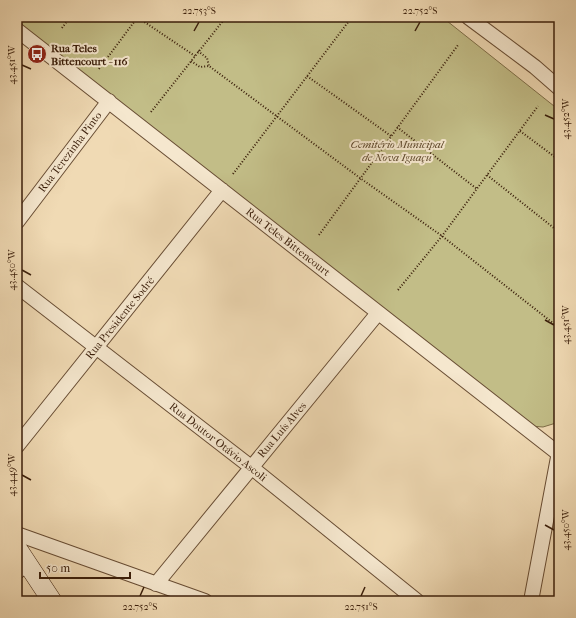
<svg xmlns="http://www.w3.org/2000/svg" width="576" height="618" font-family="'IM FELL French Canon',serif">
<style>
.green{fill:#c2bd87;stroke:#7e6e48}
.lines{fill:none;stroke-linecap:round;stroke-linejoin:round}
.minor-casing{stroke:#684d34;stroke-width:16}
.secondary-casing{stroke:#3a1e0a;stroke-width:20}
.path{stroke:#3a1e0a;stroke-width:2;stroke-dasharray:1 2;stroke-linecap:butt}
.minor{stroke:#f5e7ce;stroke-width:14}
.secondary{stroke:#f5e7ce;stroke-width:19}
.ticks{fill:none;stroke:#3a1e0a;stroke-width:1.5}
.labels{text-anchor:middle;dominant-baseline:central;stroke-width:4;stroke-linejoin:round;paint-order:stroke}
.poi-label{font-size:11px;font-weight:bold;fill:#3a1e0a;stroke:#f5e7ce;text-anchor:start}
.park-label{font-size:11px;font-style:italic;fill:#5c4629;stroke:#f5e7ce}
.street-label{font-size:11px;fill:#3a1e0a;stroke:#f5e7ce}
.neatline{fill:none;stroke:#3a1e0a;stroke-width:1.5}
.ticks-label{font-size:10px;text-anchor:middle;fill:#3a1e0a}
</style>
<rect width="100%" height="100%" fill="#f0dab4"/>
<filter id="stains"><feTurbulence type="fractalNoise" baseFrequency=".005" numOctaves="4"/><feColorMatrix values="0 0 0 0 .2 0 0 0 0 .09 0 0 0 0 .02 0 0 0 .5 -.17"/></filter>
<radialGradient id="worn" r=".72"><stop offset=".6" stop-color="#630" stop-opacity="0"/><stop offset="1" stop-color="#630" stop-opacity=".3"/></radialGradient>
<!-- green -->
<path class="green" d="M17,17H442L559,110V416L556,423L543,427L530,426L17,21Z"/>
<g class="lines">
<!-- minor casing -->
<g class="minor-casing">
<path id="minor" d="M468,17L535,67L559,88
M17,30L559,454
M17,222L109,101
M17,286L251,467L417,601
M17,446L222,190
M17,534L205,601
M17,572L27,564
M156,584L378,313
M531,601L559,452"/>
</g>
<!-- secondary casing -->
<g class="secondary-casing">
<path id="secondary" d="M17,548L52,601"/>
</g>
<!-- path -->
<path class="path" d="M137,17L195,56
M324,17L330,21
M62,28L70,17
M198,51L207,58L209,66
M191,61L200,67L209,66L360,178L442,236L558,327
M99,69L137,18
M307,76L391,136
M151,112L226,17
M397,127L477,189
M520,131L559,160
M233,174L352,17
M487,175L559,232
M319,235L458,45
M398,290L442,236L538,106"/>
<!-- minor -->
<use href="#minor" class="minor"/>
<!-- secondary -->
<use href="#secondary" class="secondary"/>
</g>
<!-- ticks -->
<path class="ticks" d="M194,31L199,22M415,31L420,22M22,65L31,69M545,115L554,119M22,270L31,275M545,320L554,325M22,475L31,480M545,525L554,530M140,596L144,587M361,596L365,587"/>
<!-- icons -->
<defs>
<g id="bus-disc" transform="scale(1)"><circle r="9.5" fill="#8f2418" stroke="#f5e7ce"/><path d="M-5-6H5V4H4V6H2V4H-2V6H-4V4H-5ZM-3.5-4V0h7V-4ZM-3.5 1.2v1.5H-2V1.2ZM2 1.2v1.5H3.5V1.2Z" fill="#fff"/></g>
</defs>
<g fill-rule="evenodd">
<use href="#bus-disc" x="37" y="54"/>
</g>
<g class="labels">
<!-- poi labels -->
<g class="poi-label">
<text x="51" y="48">Rua Teles<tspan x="51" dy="13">Bittencourt - 116</tspan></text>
</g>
<!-- park labels -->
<g class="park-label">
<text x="397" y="144">Cemitério Municipal<tspan x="397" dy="13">de Nova Iguaçu</tspan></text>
</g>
<!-- street labels -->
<g class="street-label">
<text transform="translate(70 152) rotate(-53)">Rua Terezinha Pinto</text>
<text transform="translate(288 242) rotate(38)">Rua Teles Bittencourt</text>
<text transform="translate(120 318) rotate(-51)">Rua Presidente Sodré</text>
<text transform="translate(282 430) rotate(-50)">Rua Luís Alves</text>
<text transform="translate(218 442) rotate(38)">Rua Doutor Otávio Ascoli</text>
</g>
</g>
<!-- margin -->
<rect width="576" height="618" fill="none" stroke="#f0dab4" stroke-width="44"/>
<!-- scale -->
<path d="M40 572v6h90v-6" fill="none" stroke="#3a1e0a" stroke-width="2"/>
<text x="46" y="572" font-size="12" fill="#3a1e0a" stroke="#f5e7ce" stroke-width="3" paint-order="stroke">50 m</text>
<rect x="22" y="22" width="532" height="574" class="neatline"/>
<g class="ticks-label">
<text x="199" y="14">22.753°S</text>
<text x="420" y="14">22.752°S</text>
<text transform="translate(11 65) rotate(-90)" y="4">43.451°W</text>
<text transform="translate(565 119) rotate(-90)" y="4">43.452°W</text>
<text transform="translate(11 270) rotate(-90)" y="4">43.450°W</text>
<text transform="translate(565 325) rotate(-90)" y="4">43.451°W</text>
<text transform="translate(11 475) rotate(-90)" y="4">43.449°W</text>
<text transform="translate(565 530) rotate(-90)" y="4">43.450°W</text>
<text x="140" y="610">22.752°S</text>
<text x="361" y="610">22.751°S</text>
</g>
<rect width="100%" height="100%" filter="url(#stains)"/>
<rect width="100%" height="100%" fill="url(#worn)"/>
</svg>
